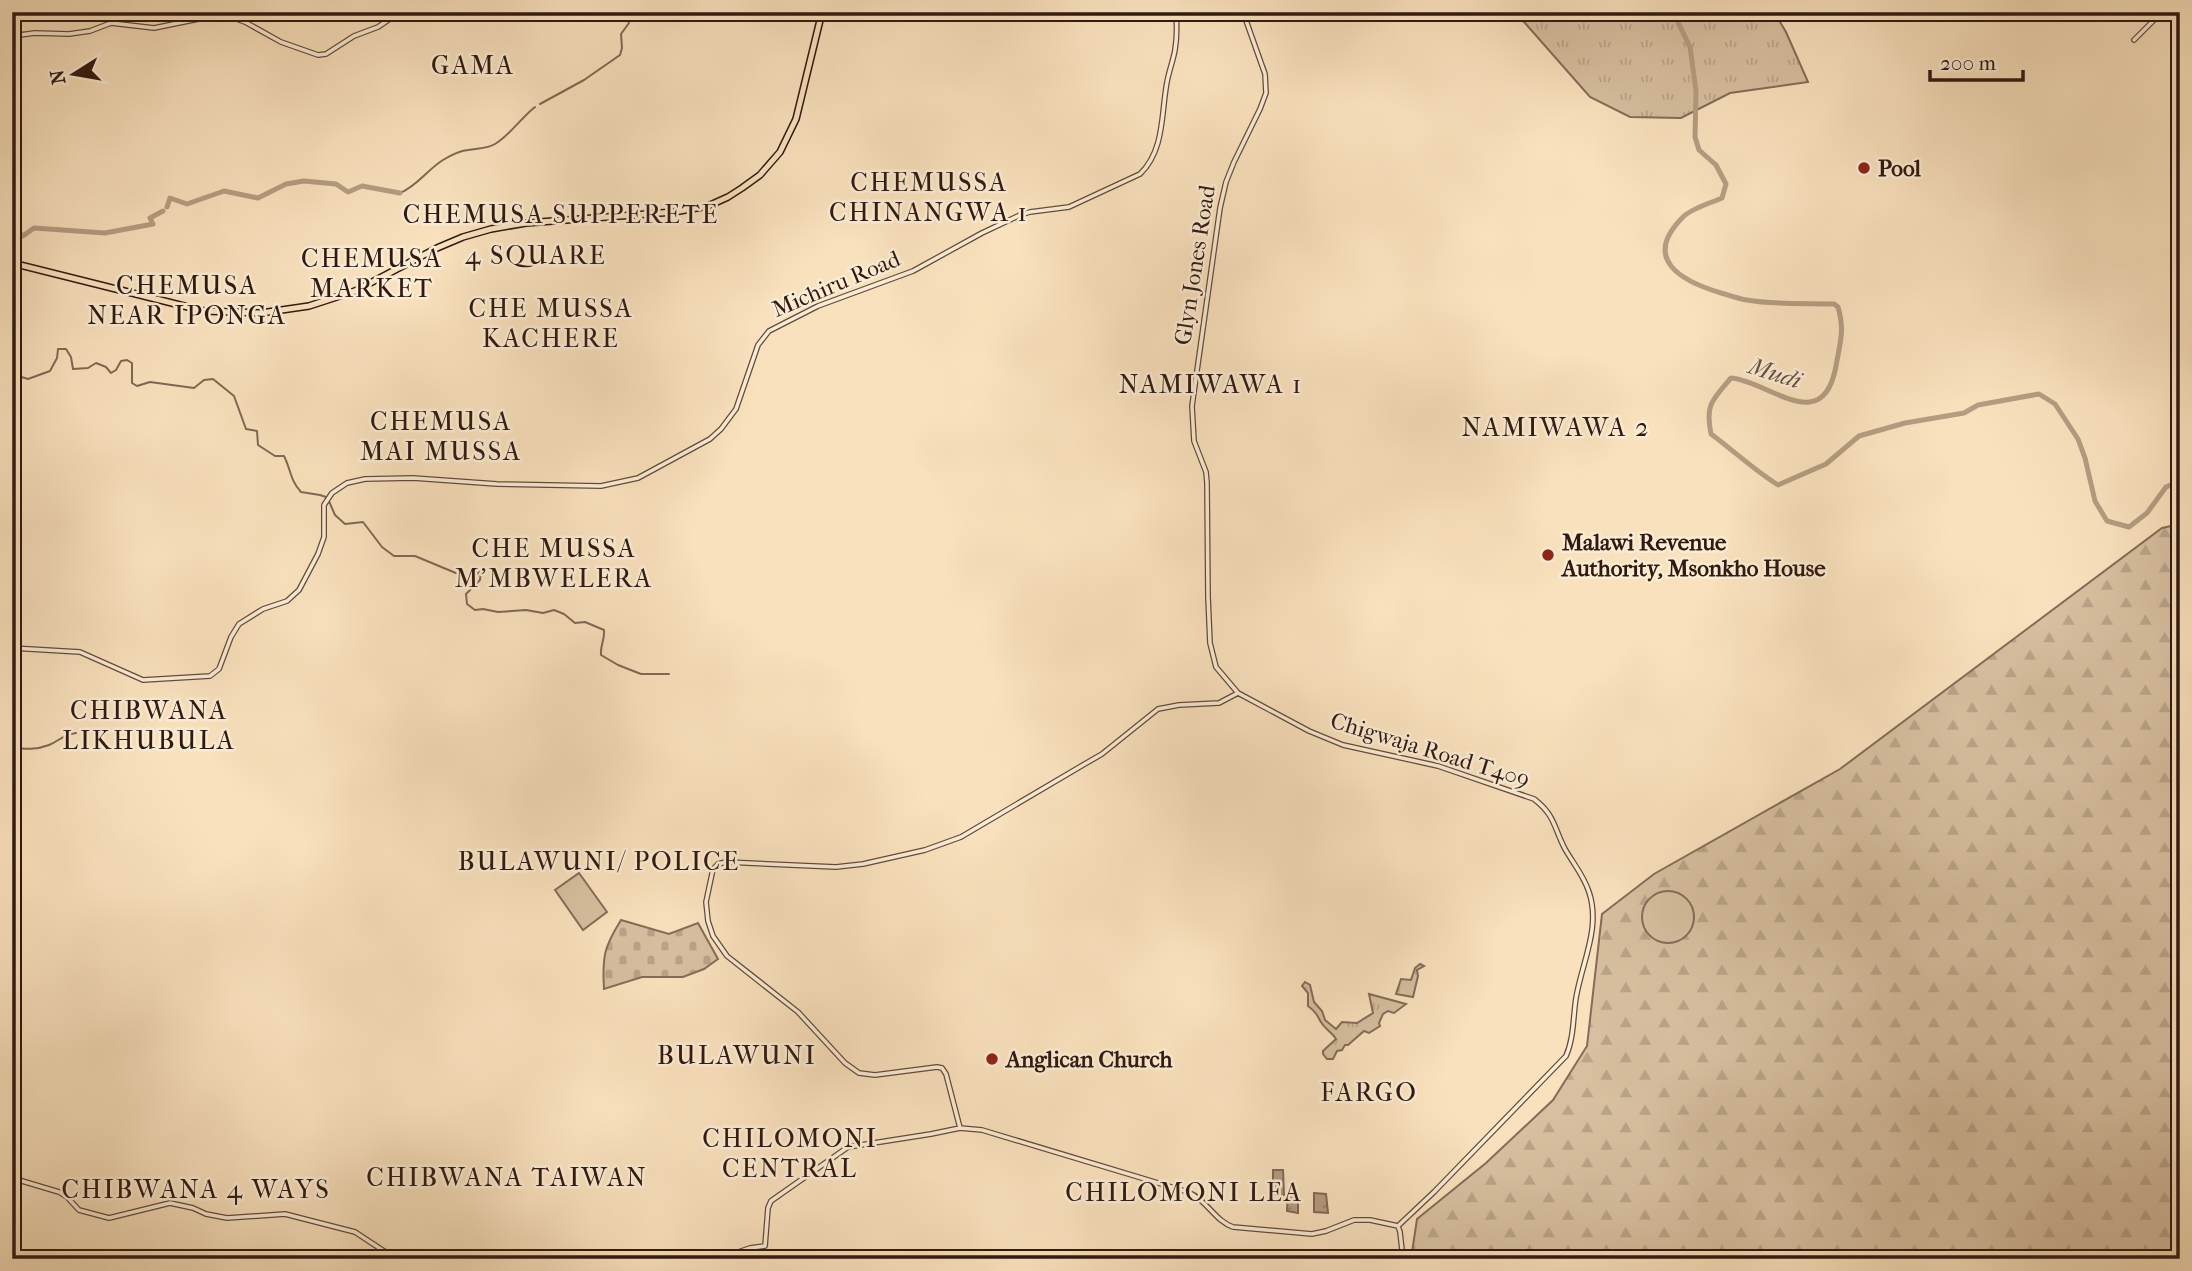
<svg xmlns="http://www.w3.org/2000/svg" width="2192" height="1271" font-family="'IM FELL French Canon',serif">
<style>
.grass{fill:url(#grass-tufts);stroke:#846c58;stroke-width:2}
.forest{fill:url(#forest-firs);stroke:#846c58;stroke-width:2}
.cemetery{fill:url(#cemetery-stones);stroke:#846c58;stroke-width:2}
.pitch{fill:#d7bfa0;stroke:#846c58;stroke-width:2}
.water{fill:url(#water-ripples);stroke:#806854;stroke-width:2}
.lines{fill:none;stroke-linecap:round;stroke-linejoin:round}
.stream{stroke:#806854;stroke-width:2}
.river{stroke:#b59d82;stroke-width:5}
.tertiary-casing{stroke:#624b3b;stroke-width:6}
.trunk-casing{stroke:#301910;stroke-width:8}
.tertiary{stroke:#fbecd4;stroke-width:3.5}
.trunk{stroke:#f9e1bd;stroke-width:5}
.poi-dot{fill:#8f2418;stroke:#fbecd4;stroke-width:2.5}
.labels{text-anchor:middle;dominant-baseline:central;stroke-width:5;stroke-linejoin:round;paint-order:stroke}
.poi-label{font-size:23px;font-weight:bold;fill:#301910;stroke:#fbecd4;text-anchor:start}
.street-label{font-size:23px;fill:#301910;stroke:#fbecd4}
.water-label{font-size:24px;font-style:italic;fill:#654e3e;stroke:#fbecd4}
.quarter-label{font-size:26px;letter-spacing:2px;fill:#301910;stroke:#fbecd4}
</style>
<defs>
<pattern id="grass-tufts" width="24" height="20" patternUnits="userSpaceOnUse" patternTransform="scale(1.75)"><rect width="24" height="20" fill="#d7bfa0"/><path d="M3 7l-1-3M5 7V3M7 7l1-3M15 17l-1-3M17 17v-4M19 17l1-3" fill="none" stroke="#b9a489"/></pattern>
<pattern id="forest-firs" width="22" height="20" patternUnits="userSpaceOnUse" patternTransform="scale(1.75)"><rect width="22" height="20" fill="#d7bfa0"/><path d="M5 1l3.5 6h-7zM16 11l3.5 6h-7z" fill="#b9a489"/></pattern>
<pattern id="cemetery-stones" width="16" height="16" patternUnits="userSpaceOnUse" patternTransform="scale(1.75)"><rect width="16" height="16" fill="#d7bfa0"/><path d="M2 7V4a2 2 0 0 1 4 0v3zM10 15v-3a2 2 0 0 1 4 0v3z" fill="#b9a489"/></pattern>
<pattern id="water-ripples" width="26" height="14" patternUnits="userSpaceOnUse" patternTransform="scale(1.75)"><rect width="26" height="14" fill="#b59d82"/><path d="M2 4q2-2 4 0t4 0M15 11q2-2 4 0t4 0" fill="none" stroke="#947f69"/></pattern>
</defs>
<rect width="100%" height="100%" fill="#f9e1bd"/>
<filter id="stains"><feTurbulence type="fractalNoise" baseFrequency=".00286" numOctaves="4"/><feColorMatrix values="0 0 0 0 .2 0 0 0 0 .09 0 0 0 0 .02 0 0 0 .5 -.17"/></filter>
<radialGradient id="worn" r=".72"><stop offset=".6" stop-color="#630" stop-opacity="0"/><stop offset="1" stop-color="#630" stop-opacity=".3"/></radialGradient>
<!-- grass -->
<path class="grass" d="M1512,12H1774L1786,32L1808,82L1730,93L1681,118L1630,117L1590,97L1525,23Z
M1420,964L1424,966L1417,970L1418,976L1413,997L1396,994L1401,979L1411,980L1415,968Z
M1305,982L1310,985L1314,1002L1322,1011L1325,1020L1336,1029L1342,1022L1357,1023L1373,1013L1369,994L1406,1004L1394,1013L1388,1011L1383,1014L1379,1023L1380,1026L1369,1033L1364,1031L1348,1045H1345L1342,1050L1337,1051L1333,1059H1327L1323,1054V1051L1336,1039C1333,1034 1327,1030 1323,1025C1316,1016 1320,1015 1308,1006V993L1302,986Z"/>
<!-- forest -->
<path class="forest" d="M2180,524V1259H1411L1417,1219L1486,1163L1553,1100L1587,1046L1602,914L1654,874L1840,769L2162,528Z"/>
<!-- cemetery -->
<path class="cemetery" d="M621,920L669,934L698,923L718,959L704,969L683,977H642L604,989C602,957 604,947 621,920Z"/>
<!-- pitch -->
<path class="pitch" d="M579,873L607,912L583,930L555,890Z
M1642 917a26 26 0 1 1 52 0a26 26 0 1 1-52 0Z"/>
<!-- water -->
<path class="water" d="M1273,1170H1283L1284,1195H1273Z
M1288,1192L1298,1193V1213L1287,1211Z
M1314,1193L1326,1194L1328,1213L1314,1212Z"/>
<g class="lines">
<!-- stream -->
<path class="stream" d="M540,104L584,80L620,55L622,48L621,34L629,23L627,12
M400,193C417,186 427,170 443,160C451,155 459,151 468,150C478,148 487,149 495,144C509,136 522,117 535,107
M12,374L28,379L50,371L57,358L58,349H66L71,357L73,369L88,368L96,363L106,367L111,373L116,370L121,361L127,360L132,363V383L137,386L150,382L194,388L204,380L213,379L234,396L246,429L257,431L258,445L275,456H284C291,470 290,480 301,492L320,495L326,497
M328,499L335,515L345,524L363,522L382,547L394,556H415L463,576L472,577L481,571L480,580L466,594L467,604L475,610L483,609L498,612L526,610L543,613L554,610L564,614L575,623L585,622L604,630C605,640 600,645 601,655L618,665L641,674H669
M12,748C25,749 36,750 49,745C59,741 64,734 76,733"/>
<!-- river -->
<path class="river" d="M1673,12L1690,47L1696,91L1695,137L1699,150L1716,165L1726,184L1722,198C1711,203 1692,208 1683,217C1641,259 1681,281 1721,293C1729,295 1738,299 1747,300C1775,305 1806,303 1834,304L1838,307C1845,331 1840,342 1836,366C1823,438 1769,381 1731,378C1712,400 1705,405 1711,434C1734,451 1754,470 1778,485L1826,464L1859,436L1905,423L1964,413L1978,405L2039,394L2055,404L2078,439L2085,458L2095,501L2107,521L2129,527L2147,513L2166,487L2180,481
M167,207L170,198L187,204L224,191L258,198L286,184L304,181L336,184L348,192L362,186L400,193
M12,226L23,236L34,228L105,233L153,224L150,218L163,211"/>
<!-- tertiary casing -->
<g class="tertiary-casing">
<path id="tertiary" d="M1243,12L1265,74L1266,93L1260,109L1234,162L1226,182L1220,208L1192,406L1194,441L1206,472L1207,483L1208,597L1210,643L1216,667L1238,693L1309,731L1343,745L1438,766L1534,799C1555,815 1554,828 1565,849C1573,863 1584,876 1589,892C1601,928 1582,962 1576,998C1573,1017 1574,1038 1566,1056L1434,1192L1398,1226L1400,1232L1403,1259
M12,36L35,33L69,34L90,31L111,23L154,28L223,14L245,22L281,42L318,55L326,54L354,36L378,27L400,12
M2134,40L2162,12
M12,648L80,652L143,680L210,676L219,669L231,637L239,624L263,609L287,601L299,590L318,554L324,537V505L332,493L347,483L365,479L413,478L497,484L601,486L638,478L710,439L721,429L736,409L758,345L769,331L818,306L913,271L982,233L1020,215L1030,212L1069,207L1140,174C1165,150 1161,113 1167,82C1169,71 1173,61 1175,50C1177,38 1177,25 1176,12
M960,1128L946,1074L942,1068L937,1067L875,1075L859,1073L845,1063L798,1012L727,956L713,936L708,921L706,902L713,869L718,864L726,862L836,867L863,864L925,850L961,837L1083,765L1102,754L1158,709L1179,705L1219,703L1238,693
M12,1178L59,1192L67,1197L79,1210L109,1218L170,1203L193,1208L206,1214L227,1218L285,1214L355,1232L396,1259
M718,1259L750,1248L765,1246L768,1208L771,1201L848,1147L931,1134L960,1128L982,1130L1188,1192C1207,1200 1215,1221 1233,1227L1312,1234L1326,1231L1354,1220H1370L1398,1226"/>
</g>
<!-- trunk casing -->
<g class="trunk-casing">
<path id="trunk" d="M12,263L204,311L261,313L309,306L355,291L437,248L463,237L491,229L526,223L674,212L708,206L728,197L742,188L760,175L780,152L796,119L822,12"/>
</g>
<!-- tertiary -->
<use href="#tertiary" class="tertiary"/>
<!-- trunk -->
<use href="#trunk" class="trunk"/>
</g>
<!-- markers -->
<g class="poi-dot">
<circle cx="1864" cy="168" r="7"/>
<circle cx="1548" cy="555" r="7"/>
<circle cx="992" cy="1059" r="7"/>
</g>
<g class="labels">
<!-- poi labels -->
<g class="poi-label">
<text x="1878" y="168">Pool</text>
<text x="1562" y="542">Malawi Revenue<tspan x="1562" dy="26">Authority, Msonkho House</tspan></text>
<text x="1006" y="1059">Anglican Church</text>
</g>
<!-- street labels -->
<g class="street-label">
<text transform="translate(1195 265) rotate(-81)">Glyn Jones Road</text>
<text transform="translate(836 284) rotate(-23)">Michiru Road</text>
<text transform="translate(1430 750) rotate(17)">Chigwaja Road T409</text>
</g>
<!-- water labels -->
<g class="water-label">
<text transform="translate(1775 373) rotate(18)">Mudi</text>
</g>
<!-- quarter labels -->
<g class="quarter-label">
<text x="473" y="65">GAMA</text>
<text x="929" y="182">CHEMUSSA<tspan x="929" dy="30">CHINANGWA 1</tspan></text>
<text x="561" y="214">CHEMUSA SUPPERETE</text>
<text x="536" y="255">4 SQUARE</text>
<text x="372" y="258">CHEMUSA<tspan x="372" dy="30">MARKET</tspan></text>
<text x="187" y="285">CHEMUSA<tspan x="187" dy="30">NEAR IPONGA</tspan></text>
<text x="551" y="308">CHE MUSSA<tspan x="551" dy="30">KACHERE</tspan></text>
<text x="1211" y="384">NAMIWAWA 1</text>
<text x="441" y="421">CHEMUSA<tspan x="441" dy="30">MAI MUSSA</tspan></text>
<text x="1556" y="427">NAMIWAWA 2</text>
<text x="554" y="548">CHE MUSSA<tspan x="554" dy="30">M'MBWELERA</tspan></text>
<text x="149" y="710">CHIBWANA<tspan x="149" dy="30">LIKHUBULA</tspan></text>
<text x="599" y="861">BULAWUNI/ POLICE</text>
<text x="737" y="1055">BULAWUNI</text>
<text x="1369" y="1092">FARGO</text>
<text x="790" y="1138">CHILOMONI<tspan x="790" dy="30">CENTRAL</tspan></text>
<text x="507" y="1177">CHIBWANA TAIWAN</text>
<text x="196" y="1189">CHIBWANA 4 WAYS</text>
<text x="1184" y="1192">CHILOMONI LEA</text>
</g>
</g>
<!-- margin -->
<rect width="2192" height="1271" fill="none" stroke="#f9e1bd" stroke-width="42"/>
<rect x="14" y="14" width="2164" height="1243" fill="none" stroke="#301910" stroke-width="3.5"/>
<rect x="21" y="21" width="2150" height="1229" fill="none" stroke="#301910" stroke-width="2"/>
<!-- north arrow -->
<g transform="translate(74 74) rotate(259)" stroke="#fbecd4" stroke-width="5" paint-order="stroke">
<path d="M0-5L12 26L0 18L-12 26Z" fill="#301910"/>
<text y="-10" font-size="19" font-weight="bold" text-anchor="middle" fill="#301910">N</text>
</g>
<!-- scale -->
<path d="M1930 70v10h93v-10" fill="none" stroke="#301910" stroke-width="3.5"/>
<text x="1940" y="70" font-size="21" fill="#301910" stroke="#fbecd4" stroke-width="5" paint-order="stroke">200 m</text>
<rect width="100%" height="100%" filter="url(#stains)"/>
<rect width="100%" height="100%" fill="url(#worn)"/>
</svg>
